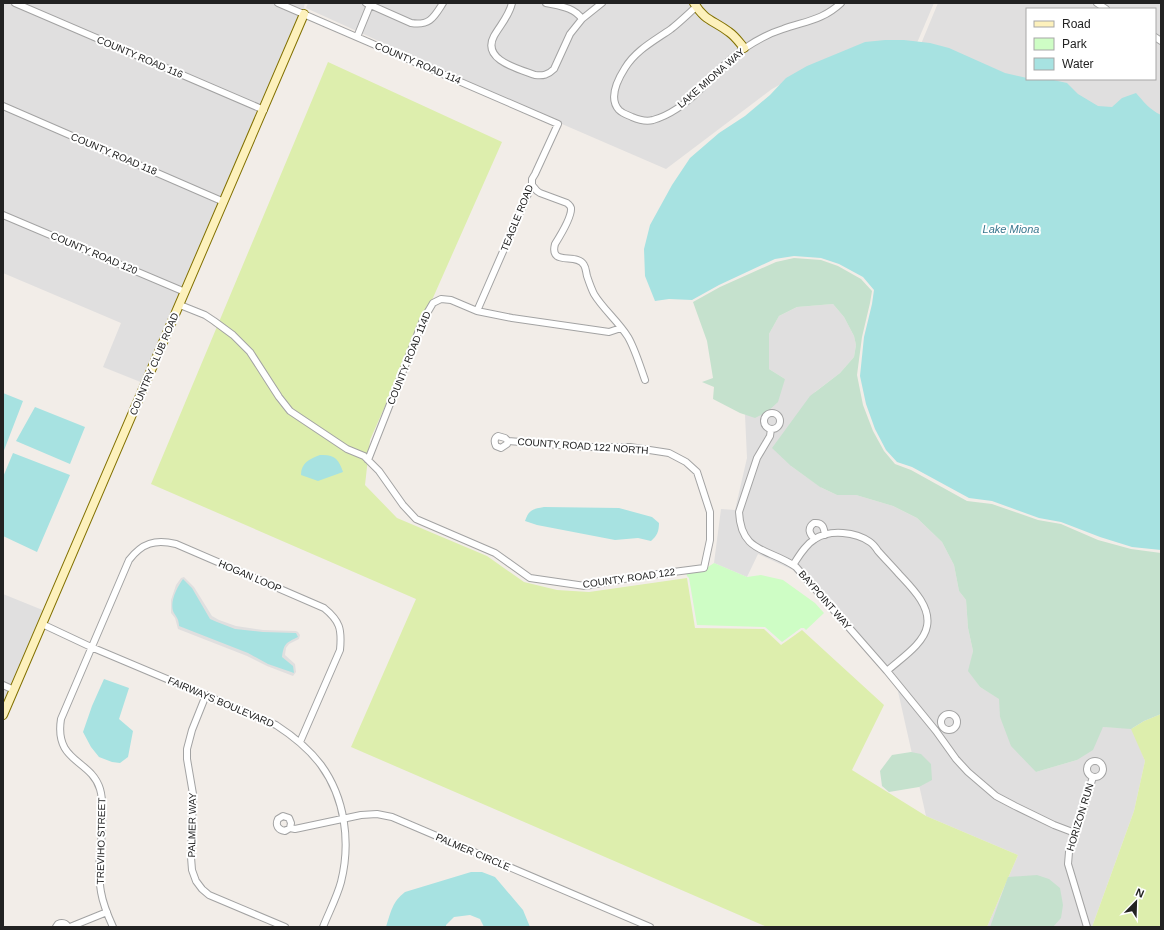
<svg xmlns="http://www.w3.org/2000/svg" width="1164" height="930" font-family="Arial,sans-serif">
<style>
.residential{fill:#e0dfdf;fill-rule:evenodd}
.grass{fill:#ddeead}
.wetland{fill:#c5e1cd}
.park{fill:#cefdc5}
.water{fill:#a7e2e1}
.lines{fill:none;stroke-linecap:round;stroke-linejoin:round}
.street-casing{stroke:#a3a3a3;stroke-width:8}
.secondary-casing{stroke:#827100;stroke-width:10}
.street{stroke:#fff;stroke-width:6}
.secondary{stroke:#fdf1bc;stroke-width:8}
.labels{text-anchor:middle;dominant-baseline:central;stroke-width:4;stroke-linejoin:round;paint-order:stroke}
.street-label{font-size:10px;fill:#222;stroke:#fff}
.water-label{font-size:11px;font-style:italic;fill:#3a788f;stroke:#fff}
</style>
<rect width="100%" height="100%" fill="#f2ede8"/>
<!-- residential -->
<path class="residential" d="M3,3H305L304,7L305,11L303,10L143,383L103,367L121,323L3,273Z
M308,3H934L911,57L799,74L772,89L666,169L555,121L306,8Z
M938,3H1161V182L896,104ZM1027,9H1155V79H1027Z
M833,304L844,317L854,336L856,345L854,357L840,373L815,392L791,466L822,488L837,495H856L893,506L917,518L942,542L954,565L959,591L966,600L968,628L973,651L969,671L980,687L1000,699V717L1036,772L1077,760L1103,727L1132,728L1145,761L1134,811L1092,927H987L1018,855L926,816L897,687L793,570L758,554L747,577L714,563L721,509L735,510L747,458L745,415L785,379L769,369V334L779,316L797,307Z
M184,577L194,587L212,616L219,620L236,626L263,630L296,631L298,632L300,635L299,639L289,644L286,648L285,655L295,664L296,672L293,676L267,666L247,656L178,629L175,618L171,613V600L176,585L181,578Z
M3,594L45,611L3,708Z"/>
<!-- grass -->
<path class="grass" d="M328,62L502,142L370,440L365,485L397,518L487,556L524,582L557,590L589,592L687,578L695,628L764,629L781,645L802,630L884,705L852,770L926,816L1018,855L987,927H767L351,747L416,599L151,484Z
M1161,714V927H1092L1134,811L1145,761L1131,729L1144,721Z"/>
<!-- wetland -->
<path class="wetland" d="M794,258L821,260L838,266L861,279L872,291L870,303L862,337L857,375L863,405L873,431L884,451L895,464L911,470L967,501L992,504L1038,520L1061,524L1098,540L1131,549L1161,553V714L1144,721L1131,729L1103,727L1093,750L1077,760L1036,772L1011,746L1000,717L999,699L980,687L968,671L973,651L968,628L966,600L959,591L954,565L942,542L917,518L893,506L856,495H837L820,487L791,466L772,448L810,396L840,373L854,357L856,345L854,336L844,317L833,304L797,307L779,316L769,334V369L785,379L778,402L767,412L755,418L740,413L713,399L714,387L702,382L713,378L707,341L693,302L720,287L776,262Z
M911,752L921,754L931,764L932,780L919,787L889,792L882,786L880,771L892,755Z
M1037,875L1049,879L1060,888L1063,905L1061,918L1053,927H990L1008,877Z"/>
<!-- park -->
<path class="park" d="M714,563L747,577L761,575L783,580L815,603L824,613L806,630L804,628H801L782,642L765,627L697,625L689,578L687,576L686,572L705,569Z"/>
<!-- water -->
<path class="water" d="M885,40H904L930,43L949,48L1005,73L1027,78V79H1049L1067,83L1078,94L1098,106L1112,107L1122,98L1136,93C1143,101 1150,110 1161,115V550L1132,547L1100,537L1061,522L1039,518L992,501L969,498L912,467L897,462L886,450L875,429L866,404L860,376L864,337L872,304L874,290L863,277L839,264L821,258L794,256L775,259L719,285L692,300L669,299L655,301L645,276L644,249L650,225L672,185L690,158L719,133L745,116L770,95L786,78L807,66L865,42Z
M3,393L23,401L3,453Z
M35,407L85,427L70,464L16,441Z
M13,453L70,475L37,552L3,536V477Z
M320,455C334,454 339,459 343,472L318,481L301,475C301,463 309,459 320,455Z
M544,507L619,508L652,517L659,523C659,531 657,536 651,541L638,538L615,540L537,525L525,521C529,510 532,509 544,507Z
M183,579L192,588L210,619L217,622L235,629L263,632L296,633L298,637C286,643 284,643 282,657L293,666L294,673L268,664L248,653L179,626C179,618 175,616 173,611C170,601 177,587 183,579Z
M104,679L129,688L119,719L133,731L128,757L120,763L112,762L99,757L91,747L83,732L92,706Z
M471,872H482L495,877L523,910L530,927H484L480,919L470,915L454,917L446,925V927H386C391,912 392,902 405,892Z"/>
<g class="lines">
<!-- street casing -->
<g class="street-casing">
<path id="street" d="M15,3L264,110
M278,3L558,124L535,174L532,179V185L477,311
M366,3L411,23C430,26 434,17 443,3
M512,3C509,16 501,24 494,36C481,60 519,69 535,75C543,76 548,75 554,69L570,34L582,19L602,3
M546,3C559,6 574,7 582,19
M1097,3L1106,9
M696,7C688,14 680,22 671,29C654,41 636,50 625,68C618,79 608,98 619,110C623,114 628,115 632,117C639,120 645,122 653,120C671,115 690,100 703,87C717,73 729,58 745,48C757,40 770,33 783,29C806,21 823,20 841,3
M357,37L370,5
M1155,37L1161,41
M3,106L224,202
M532,185L537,191L540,193L567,203C569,205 570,205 571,208C572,217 560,236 555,244C549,267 577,252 584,265C586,268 586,272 587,276C589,282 591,288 594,294C603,309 618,321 628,337C635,349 640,366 645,380
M3,215L185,292
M180,305L205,315L214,321L233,335L250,352L279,397L290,411L347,449L364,456L379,471L403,505L416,519L495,553L530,578L585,586L635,577L704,568L710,540V512L697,472L686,462L669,453L630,447H584L508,441L505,438L498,436C494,438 494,442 496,446L501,448L507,444L508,441
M764 421a8 8 0 1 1 16 0a8 8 0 1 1-16 0Z
M771,429L770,436L757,458L739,512C741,554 769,548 796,567L887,671L936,731L956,759L968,772L996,796L1015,806L1054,825L1075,833
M368,460L423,320L433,303L441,299L451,300L477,311L512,318L609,332L621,328
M815,539C809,534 807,528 814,523C823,522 824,528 825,535
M793,565C799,556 805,545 815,539C830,529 856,532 870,542C873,544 876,548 878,551C885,559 892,566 899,574C911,587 931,606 927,626C924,644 900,659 887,671
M42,624L91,647L276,725C293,736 309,749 321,765C345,798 351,842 341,882C337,897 329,912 323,927
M3,685L14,690
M206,695L192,730L187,749V759L193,794L191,857L192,870L196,881L202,889L209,895L285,927
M941 722a8 8 0 1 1 16 0a8 8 0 1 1-16 0Z
M1087 769a8 8 0 1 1 16 0a8 8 0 1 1-16 0Z
M290,828L291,823L289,818L283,816L278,819C275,825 278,830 285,831L290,828L295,829L361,815L377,814L392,817L650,927
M56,927L58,924C62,922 66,923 68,927
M70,927L107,912
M113,927C108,916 103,904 101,892C97,872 101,849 102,829C102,816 104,802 100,789C91,759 54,763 61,719L129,560C142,543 155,539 176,544L324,608C340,621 342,629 340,650L300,742
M1087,927L1068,864L1069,852L1093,777"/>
</g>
<!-- secondary casing -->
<g class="secondary-casing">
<path id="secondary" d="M694,3C705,21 713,20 729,32C735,36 739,42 744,48
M3,715L304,14"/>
</g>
<!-- street -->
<use href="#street" class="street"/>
<!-- secondary -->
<use href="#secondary" class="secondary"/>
</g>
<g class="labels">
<!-- street labels -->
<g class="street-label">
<text transform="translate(140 57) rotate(23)">COUNTY ROAD 116</text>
<text transform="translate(418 63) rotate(23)">COUNTY ROAD 114</text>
<text transform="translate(711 78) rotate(-41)">LAKE MIONA WAY</text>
<text transform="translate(114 154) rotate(23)">COUNTY ROAD 118</text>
<text transform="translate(517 218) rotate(-68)">TEAGLE ROAD</text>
<text transform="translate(94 253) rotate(23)">COUNTY ROAD 120</text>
<text transform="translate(409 358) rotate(-68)">COUNTY ROAD 114D</text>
<text transform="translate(154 364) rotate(-67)">COUNTRY CLUB ROAD</text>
<text transform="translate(583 446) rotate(4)">COUNTY ROAD 122 NORTH</text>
<text transform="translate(250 576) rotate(23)">HOGAN LOOP</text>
<text transform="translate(629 578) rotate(-8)">COUNTY ROAD 122</text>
<text transform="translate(825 600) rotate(49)">BAYPOINT WAY</text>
<text transform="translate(221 702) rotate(23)">FAIRWAYS BOULEVARD</text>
<text transform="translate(1080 817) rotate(-73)">HORIZON RUN</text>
<text transform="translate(192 825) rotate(-89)">PALMER WAY</text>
<text transform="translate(101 841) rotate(-89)">TREVIHO STREET</text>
<text transform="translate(473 852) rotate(23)">PALMER CIRCLE</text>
</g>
<!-- water labels -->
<g class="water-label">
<text x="1011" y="229">Lake Miona</text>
</g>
</g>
<!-- border -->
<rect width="1164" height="930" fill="none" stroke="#222222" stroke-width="8"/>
<!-- legend -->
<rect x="1026" y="8" width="130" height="72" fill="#ffffff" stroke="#a7a7a7"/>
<rect x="1034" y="21" width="20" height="6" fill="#fdf1bc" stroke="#a7a7a7"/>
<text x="1062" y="28" font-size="12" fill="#222222">Road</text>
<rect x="1034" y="38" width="20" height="12" fill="#cefdc5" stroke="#a7a7a7"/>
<text x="1062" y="48" font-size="12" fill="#222222">Park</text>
<rect x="1034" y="58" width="20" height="12" fill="#a7e2e1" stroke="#a7a7a7"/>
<text x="1062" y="68" font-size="12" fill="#222222">Water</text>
<!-- north arrow -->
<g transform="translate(1136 902) rotate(23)" stroke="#ffffff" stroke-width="3" paint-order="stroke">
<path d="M0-3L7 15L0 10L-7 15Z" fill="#222222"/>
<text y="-6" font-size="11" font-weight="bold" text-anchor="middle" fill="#222222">N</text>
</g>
</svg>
